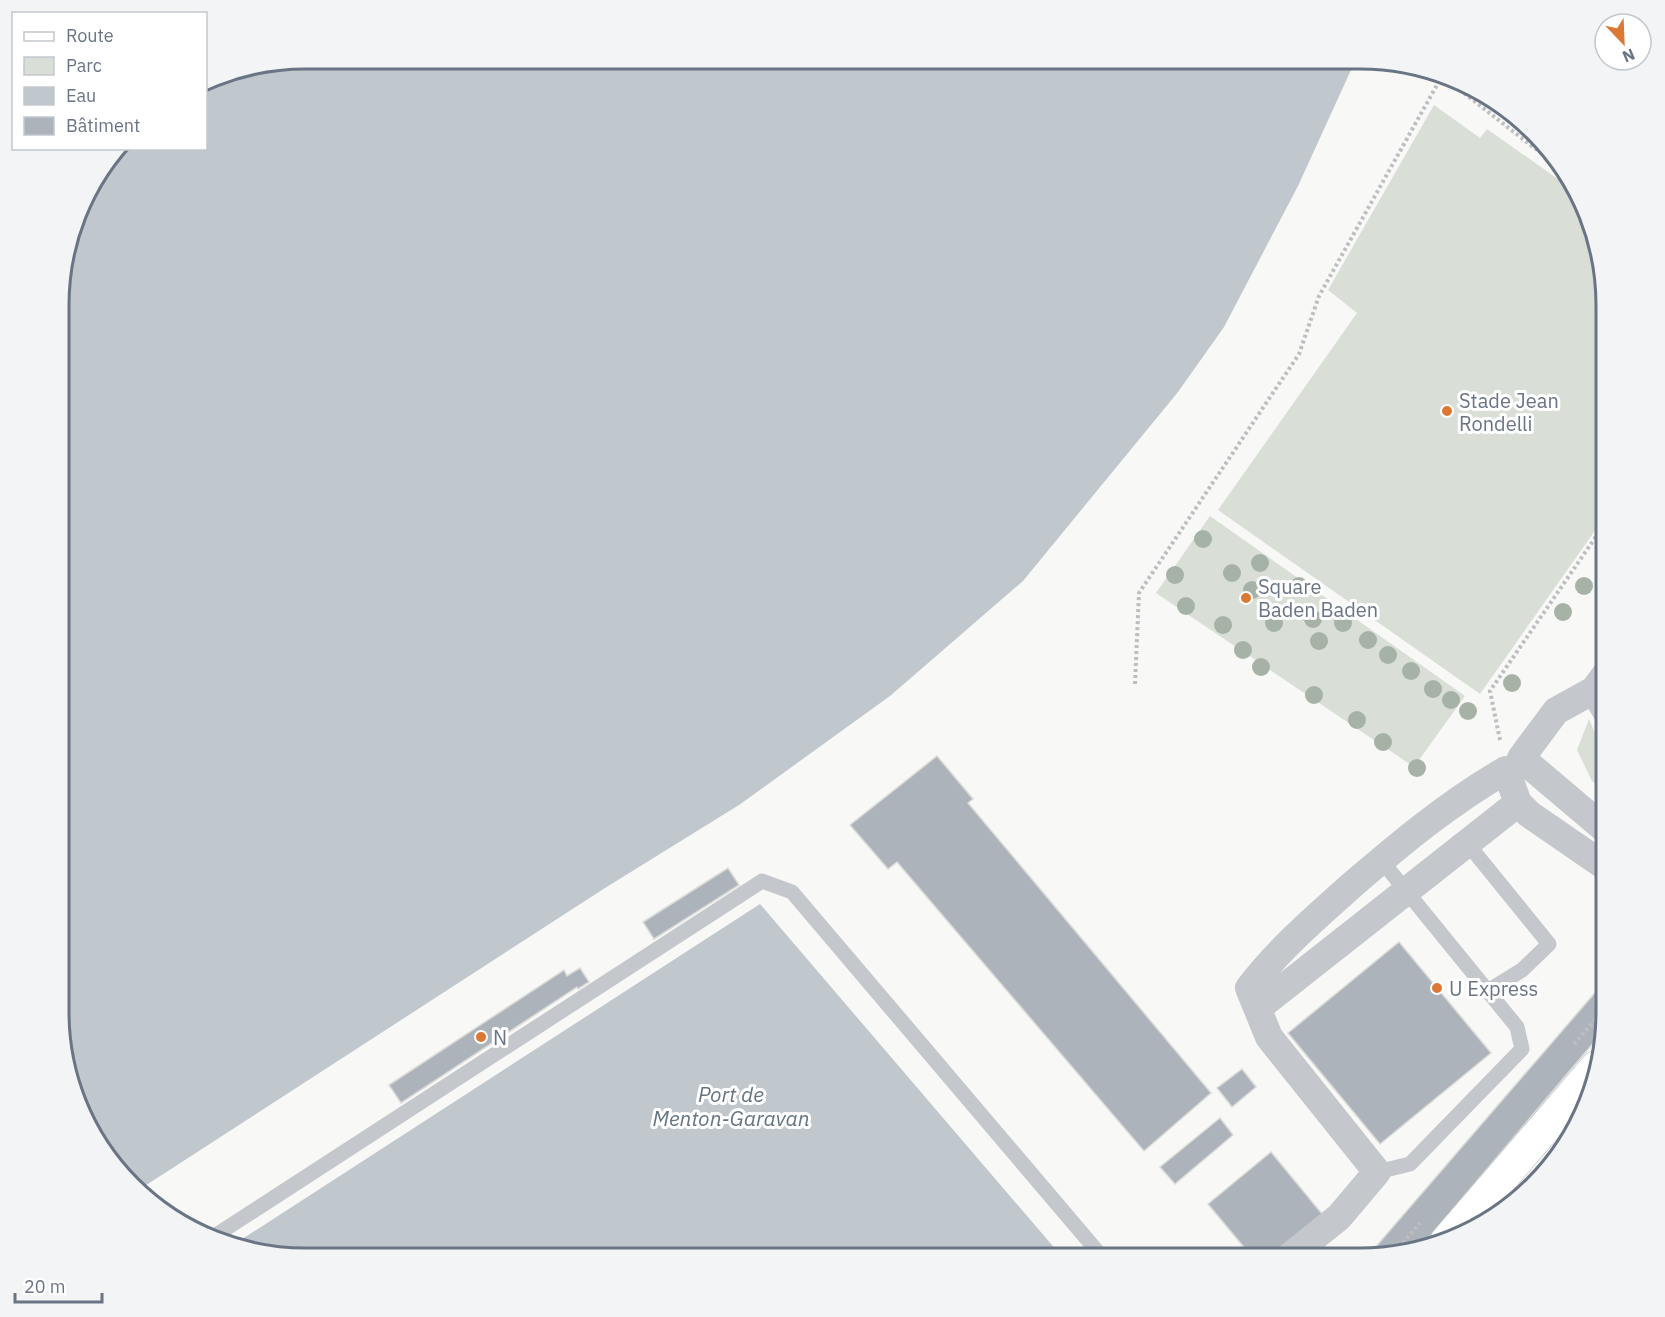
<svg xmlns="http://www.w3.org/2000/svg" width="1665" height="1317" font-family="'IBM Plex Sans',sans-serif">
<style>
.green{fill:#d9dfd7}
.water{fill:#c0c7cd}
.building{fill:#adb3ba;stroke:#dadad8;stroke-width:1.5}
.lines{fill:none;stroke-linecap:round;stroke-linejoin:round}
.primary-casing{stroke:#b7babf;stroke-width:34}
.path{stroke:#bcbec1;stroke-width:4;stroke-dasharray:3 3;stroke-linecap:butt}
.service{stroke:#c4c7cb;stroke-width:15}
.minor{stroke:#c4c7cb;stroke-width:28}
.primary{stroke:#fff;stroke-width:33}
.tree{fill:#a7b2a6}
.poi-dot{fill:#db7834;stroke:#fff;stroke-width:2}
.labels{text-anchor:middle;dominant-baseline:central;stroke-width:6;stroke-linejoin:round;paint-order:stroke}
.poi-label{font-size:20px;fill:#697485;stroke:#fff;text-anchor:start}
.water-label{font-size:21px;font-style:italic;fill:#657481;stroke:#fff}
.rim{fill:none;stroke:#697485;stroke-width:3}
</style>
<rect width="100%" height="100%" fill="#f8f8f6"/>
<!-- green -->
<path class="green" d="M1434,105L1480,138L1487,129L1572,189L1588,210L1606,304V515L1480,694L1218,510L1357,313L1328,290Z
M1210,516L1465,696L1414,767L1156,593Z
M1589,719L1606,759V791L1592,781L1577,750Z"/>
<!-- water -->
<path class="water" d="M305,59H1356L1298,186L1224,327L1178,392L1023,581L890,696L739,805L605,888L137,1191L84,1121L59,1029L61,272L91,182L119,149L206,148V83L225,72Z
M760,904L1063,1258H289L233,1245Z"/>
<!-- building -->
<path class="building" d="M937,756L973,799L968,803L1211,1093L1144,1151L897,862L888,869L850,825Z
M728,868L739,885L654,939L643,922Z
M1399,942L1491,1053L1380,1144L1288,1033Z
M580,968L589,982L578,989L577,987L401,1103L389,1085L564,970L567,976Z
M1606,980V1028L1431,1235L1421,1246L1367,1257Z
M1242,1069L1256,1087L1232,1107L1217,1088Z
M1220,1118L1233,1135L1175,1184L1160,1167Z
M1271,1152L1322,1214L1268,1258H1253L1208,1204Z"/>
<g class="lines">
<!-- primary casing -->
<g class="primary-casing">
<path id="primary" d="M1447,1241L1597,1067"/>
</g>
<!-- path -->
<path class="path" d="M1135,684L1139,593L1299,354L1319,296L1442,76L1555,164
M1500,740L1490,691L1606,522
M1574,1044L1606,1007
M1395,1252L1420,1223"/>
<!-- service -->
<path class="service" d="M1467,843L1549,944L1522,970L1488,991
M1377,1172L1410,1164L1522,1049L1517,1027L1381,860
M210,1239L762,881L792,892L1103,1258"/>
<!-- minor -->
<path class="minor" d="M1594,690L1606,711
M1606,830L1521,758L1556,711L1594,690L1606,674
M1258,1008L1518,803
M1288,1258L1339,1217L1377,1172L1269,1037L1249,988C1278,950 1316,917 1352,885C1401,843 1450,802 1506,770L1518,803L1529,814L1606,867"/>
<!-- primary -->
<use href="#primary" class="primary"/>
</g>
<!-- trees -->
<g class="tree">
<circle cx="1203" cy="539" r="9"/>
<circle cx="1260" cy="563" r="9"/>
<circle cx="1232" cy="573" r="9"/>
<circle cx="1175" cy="575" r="9"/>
<circle cx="1299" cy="586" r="9"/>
<circle cx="1584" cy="586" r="9"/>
<circle cx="1252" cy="590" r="9"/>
<circle cx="1186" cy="606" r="9"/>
<circle cx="1563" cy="612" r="9"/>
<circle cx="1313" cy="619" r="9"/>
<circle cx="1274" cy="623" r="9"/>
<circle cx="1343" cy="623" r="9"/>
<circle cx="1223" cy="625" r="9"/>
<circle cx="1368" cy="640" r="9"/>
<circle cx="1319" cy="641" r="9"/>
<circle cx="1243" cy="650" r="9"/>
<circle cx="1388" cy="655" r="9"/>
<circle cx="1261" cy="667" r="9"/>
<circle cx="1411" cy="671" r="9"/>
<circle cx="1512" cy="683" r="9"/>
<circle cx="1433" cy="689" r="9"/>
<circle cx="1314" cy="695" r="9"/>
<circle cx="1451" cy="700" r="9"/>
<circle cx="1468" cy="711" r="9"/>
<circle cx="1357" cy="720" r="9"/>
<circle cx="1383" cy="742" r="9"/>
<circle cx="1417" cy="768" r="9"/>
</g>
<!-- markers -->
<g class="poi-dot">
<circle cx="1447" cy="411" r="6"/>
<circle cx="1246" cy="598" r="6"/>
<circle cx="1437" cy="988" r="6"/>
<circle cx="481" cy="1037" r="6"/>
</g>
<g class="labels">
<!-- poi labels -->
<g class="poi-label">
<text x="1459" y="400">Stade Jean<tspan x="1459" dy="23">Rondelli</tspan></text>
<text x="1258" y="586">Square<tspan x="1258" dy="23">Baden Baden</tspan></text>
<text x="1449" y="988">U Express</text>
<text x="493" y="1037">N</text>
</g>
<!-- water labels -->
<g class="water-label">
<text x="731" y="1094">Port de<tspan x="731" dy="24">Menton-Garavan</tspan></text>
</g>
</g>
<!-- crop -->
<path d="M0 0H1665V1317H0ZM305 69H1360A236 236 0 0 1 1596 305V1012A236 236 0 0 1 1360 1248H305A236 236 0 0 1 69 1012V305A236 236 0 0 1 305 69Z" fill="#f3f4f5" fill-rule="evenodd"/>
<path class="rim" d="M305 69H1360A236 236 0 0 1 1596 305V1012A236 236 0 0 1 1360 1248H305A236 236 0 0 1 69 1012V305A236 236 0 0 1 305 69Z"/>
<!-- legend -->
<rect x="12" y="12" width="195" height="138" fill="#ffffff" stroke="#c3c7ce" stroke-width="1.5"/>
<rect x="24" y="32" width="30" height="9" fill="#ffffff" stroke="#c3c7ce" stroke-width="1.5"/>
<text x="66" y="42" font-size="18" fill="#697485">Route</text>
<rect x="24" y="57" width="30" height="18" fill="#d9dfd7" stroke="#c3c7ce" stroke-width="1.5"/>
<text x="66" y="72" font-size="18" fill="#697485">Parc</text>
<rect x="24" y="87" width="30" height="18" fill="#c0c7cd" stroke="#c3c7ce" stroke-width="1.5"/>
<text x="66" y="102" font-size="18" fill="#697485">Eau</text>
<rect x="24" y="117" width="30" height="18" fill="#adb3ba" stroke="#c3c7ce" stroke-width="1.5"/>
<text x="66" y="132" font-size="18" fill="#697485">Bâtiment</text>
<!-- north arrow -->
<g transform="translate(1623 42) rotate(157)"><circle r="28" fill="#ffffff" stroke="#c3c7ce" stroke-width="1.5"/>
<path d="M0-4.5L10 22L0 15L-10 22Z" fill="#db7834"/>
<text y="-9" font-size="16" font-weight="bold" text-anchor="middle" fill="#697485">N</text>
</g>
<!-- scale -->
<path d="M15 1293v9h87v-9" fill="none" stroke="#697485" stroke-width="3"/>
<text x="24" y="1293" font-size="18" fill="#697485" stroke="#ffffff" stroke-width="4.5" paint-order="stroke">20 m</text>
</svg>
